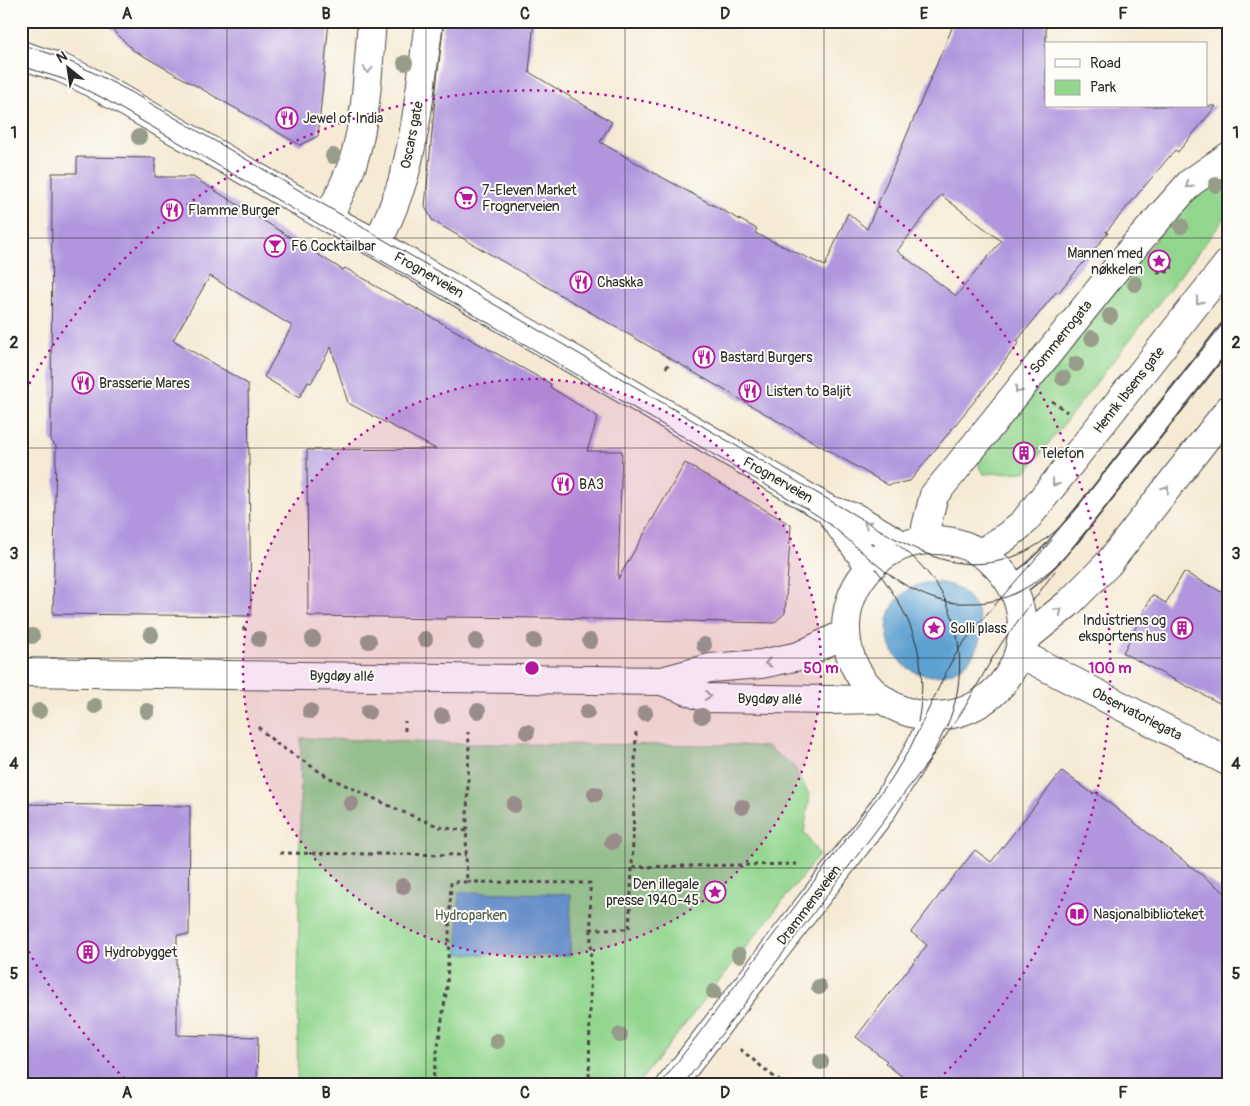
<svg xmlns="http://www.w3.org/2000/svg" width="1250" height="1106" font-family="Pangolin,sans-serif">
<style>
.green{fill:#92d68e;stroke:#5e805c}
.water{fill:#5da1d1;stroke:#44667e}
.building{fill:#b196de;fill-rule:evenodd}
.lines{fill:none;stroke-linecap:round;stroke-linejoin:round}
.lane-casing{stroke:#494844;stroke-width:24}
.street-casing{stroke:#494844;stroke-width:30}
.secondary-casing{stroke:#494844;stroke-width:30}
.path{stroke:#494844;stroke-width:3;stroke-dasharray:4 4;stroke-linecap:butt}
.lane{stroke:#fff;stroke-width:21}
.street{stroke:#fff;stroke-width:28}
.secondary{stroke:#fff;stroke-width:28}
.tram{stroke:#2b2b2b;stroke-width:1}
.tree{fill:#979d88}
.oneway{stroke:#a0a0a0}
.grid{fill:none;stroke:#2b2b2b;stroke-width:1;stroke-opacity:0.55}
.ring{fill:none;stroke:#b5179e;stroke-width:2.5;stroke-dasharray:2.5 5}
.labels{text-anchor:middle;dominant-baseline:central;stroke-width:4;stroke-linejoin:round;paint-order:stroke}
.poi-label{font-size:14px;fill:#2b2b2b;stroke:#fdfcf7;text-anchor:start}
.street-label{font-size:14px;fill:#2b2b2b;stroke:#fdfcf7}
.park-label{font-size:14px;fill:#4a5e49;stroke:#fdfcf7}
.centre{fill:#b5179e;stroke:#fdfcf7;stroke-width:2.5}
.ring-label{font-size:15px;text-anchor:middle;font-weight:bold;fill:#b5179e;stroke:#fdfcf7;stroke-width:4;stroke-linejoin:round;paint-order:stroke}
.neatline{fill:none;stroke:#2b2b2b;stroke-width:2}
.grid-label{font-size:16px;text-anchor:middle;font-weight:bold;fill:#2b2b2b}
</style>
<rect width="100%" height="100%" fill="#fdfcf7"/>
<filter id="ink" filterUnits="userSpaceOnUse"><feTurbulence type="fractalNoise" baseFrequency=".02" numOctaves="2"/><feDisplacementMap in="SourceGraphic" scale="10" xChannelSelector="R" yChannelSelector="G"/><feConvolveMatrix kernelMatrix="1 2 1 2 8 2 1 2 1" color-interpolation-filters="sRGB"/></filter>
<filter id="wash" filterUnits="userSpaceOnUse"><feTurbulence type="fractalNoise" baseFrequency=".0096" numOctaves="4" result="noise"/><feDisplacementMap in="SourceGraphic" scale="20" xChannelSelector="R" yChannelSelector="G"/><feGaussianBlur stdDeviation="1.12" result="paint"/><feColorMatrix in="noise" values="0 0 0 0 0 0 0 0 0 0 0 0 0 0 0 0 0 1.4 0 .05"/><feComposite in="paint" operator="in"/></filter>
<g filter="url(#wash)">
<rect width="100%" height="100%" fill="#f6ead5"/>
<!-- green -->
<path class="green" d="M1229,168V213L1027,471L1022,472L984,474L980,469L977,461L1189,198Z
M301,738L469,744L740,745L767,747L793,765L810,796L804,832L819,855L637,1085H297Z"/>
<!-- water -->
<path class="water" d="M887 629a47 47 0 1 1 94 0a47 47 0 1 1-94 0Z
M459,892L571,894L570,956L458,954Z"/>
<g id="blocks">
<!-- building -->
<path class="building" d="M104,21H329L318,136L300,145L133,50Z
M444,21H534L529,72L612,122L600,142L654,173L757,229L755,233L825,266L848,213L867,229L955,21H1046V106H1216L1178,152L1175,150L1106,232L1108,233L1058,293L1056,292L1017,341L1019,342L985,388L910,481L888,485L433,221L425,207L437,79ZM941,195L1001,241L956,296L897,251Z
M77,157L155,158V177H193L343,270L345,268L370,282V283L551,384L550,387L598,417L587,451H622L618,579L685,463L791,525L785,613L774,623L547,618L446,617V619L387,618V617L308,616L307,450L436,449L348,403L331,347L311,383L308,382L299,398L264,377L292,326L210,276L173,340L248,384L251,616L53,614L56,446L51,441L52,173H77Z
M1184,572L1229,596V708L1123,653L1152,595L1166,603Z
M1062,771L1093,794L1095,792L1229,896V1085H913L885,1063L887,1061L856,1037L927,945L911,932L941,893L975,850L991,862Z
M21,804L190,806L189,935H177V1035L258,1037L257,1085H21Z"/>
</g>
</g>
<g filter="url(#ink)">
<use href="#blocks" fill-opacity="0" stroke="#494844" stroke-width="1"/>
<g class="lines">
<!-- lane casing -->
<g class="lane-casing">
<path id="lane" d="M1013,588L1035,571L1054,552L1084,516L1229,332"/>
</g>
<!-- street casing -->
<g class="street-casing">
<path id="street" d="M328,218C337,199 347,181 353,162C367,118 368,67 372,21
M377,244C388,221 398,197 405,173C418,123 422,72 429,21
M926,540V527L934,495L954,471L1136,244L1190,183L1229,156
M1019,653L1229,762"/>
</g>
<!-- secondary casing -->
<g class="secondary-casing">
<path id="secondary" d="M21,55L61,68L89,81L328,218L377,244L829,510L856,518L902,545
M829,510C842,530 857,548 870,567
M846 628a88 88 0 1 1 176 0a88 88 0 1 1-176 0Z
M981,553L1006,537L1024,522L1229,262
M1021,642L1069,603L1108,564L1229,409
M21,672L662,681L710,668L761,664L799,656L846,633
M662,681L706,698L829,700L881,699
M671,1085L881,812L916,755L935,717"/>
</g>
<!-- path -->
<path class="path" d="M1171,257L1172,271
M1157,273L1172,271
M666,368L669,363
M1052,401L1067,412
M243,630L245,627
M258,727L277,744L328,777L403,812L440,827L467,831
M405,731V721
M280,853L466,855
M633,867L797,864
M467,882L590,883L591,929H629C633,863 634,798 636,732
M740,1049L784,1085
M432,1085L447,987L451,882H467L466,855L469,744L468,732
M589,1085L591,929"/>
<!-- lane -->
<use href="#lane" class="lane"/>
<!-- street -->
<use href="#street" class="street"/>
<!-- secondary -->
<use href="#secondary" class="secondary"/>
<!-- tram -->
<path class="tram" d="M21,45C60,54 96,74 131,92L894,538C906,544 919,551 932,556C972,571 1013,564 1047,538C1059,529 1070,517 1080,505
M21,66L63,79L101,97L783,495C800,505 817,514 832,526C860,549 886,577 920,593C935,600 951,604 968,603C974,603 981,603 987,602C1025,596 1057,568 1080,539
M1075,510L1229,316
M897,544C909,553 921,564 930,576C964,618 968,680 946,728
M1077,544L1229,352
M876,569C913,617 930,661 918,722
M660,1085L892,778L910,748L950,664L959,649L978,624L1052,540
M683,1085L931,758L965,707L993,657L1003,641L1055,571"/>
</g>
<!-- trees -->
<g class="tree">
<circle cx="405" cy="63" r="8"/>
<circle cx="139" cy="137" r="8"/>
<circle cx="333" cy="156" r="8"/>
<circle cx="1216" cy="185" r="8"/>
<circle cx="1181" cy="226" r="8"/>
<circle cx="1135" cy="284" r="8"/>
<circle cx="1110" cy="316" r="8"/>
<circle cx="1092" cy="338" r="8"/>
<circle cx="1076" cy="364" r="8"/>
<circle cx="1063" cy="378" r="8"/>
<circle cx="151" cy="635" r="8"/>
<circle cx="32" cy="636" r="8"/>
<circle cx="259" cy="639" r="8"/>
<circle cx="313" cy="639" r="8"/>
<circle cx="425" cy="639" r="8"/>
<circle cx="369" cy="641" r="8"/>
<circle cx="476" cy="641" r="8"/>
<circle cx="534" cy="641" r="8"/>
<circle cx="590" cy="641" r="8"/>
<circle cx="704" cy="645" r="8"/>
<circle cx="95" cy="706" r="8"/>
<circle cx="39" cy="711" r="8"/>
<circle cx="147" cy="711" r="8"/>
<circle cx="310" cy="711" r="8"/>
<circle cx="478" cy="711" r="8"/>
<circle cx="368" cy="712" r="8"/>
<circle cx="587" cy="712" r="8"/>
<circle cx="645" cy="713" r="8"/>
<circle cx="442" cy="716" r="8"/>
<circle cx="702" cy="716" r="8"/>
<circle cx="527" cy="732" r="8"/>
<circle cx="595" cy="794" r="8"/>
<circle cx="351" cy="803" r="8"/>
<circle cx="514" cy="805" r="8"/>
<circle cx="742" cy="807" r="8"/>
<circle cx="612" cy="842" r="8"/>
<circle cx="403" cy="886" r="8"/>
<circle cx="739" cy="955" r="8"/>
<circle cx="819" cy="987" r="8"/>
<circle cx="714" cy="992" r="8"/>
<circle cx="620" cy="1035" r="8"/>
<circle cx="497" cy="1041" r="8"/>
<circle cx="821" cy="1062" r="8"/>
</g>
<!-- one-way arrows -->
<defs><path id="oneway-chevron" d="M-2-3.5L2.5 0L-2 3.5" fill="none" stroke-width="1.6" stroke-linecap="round" stroke-linejoin="round" transform="scale(1.25)"/></defs>
<g class="oneway">
<use href="#oneway-chevron" transform="translate(368 70) rotate(95)"/>
<use href="#oneway-chevron" transform="translate(1189 185) rotate(137)"/>
<use href="#oneway-chevron" transform="translate(1199 301) rotate(128)"/>
<use href="#oneway-chevron" transform="translate(1018 390) rotate(129)"/>
<use href="#oneway-chevron" transform="translate(1055 483) rotate(128)"/>
<use href="#oneway-chevron" transform="translate(1166 489) rotate(-52)"/>
<use href="#oneway-chevron" transform="translate(867 524) rotate(-150)"/>
<use href="#oneway-chevron" transform="translate(1059 611) rotate(-39)"/>
<use href="#oneway-chevron" transform="translate(768 663) rotate(168)"/>
<use href="#oneway-chevron" transform="translate(708 696) rotate(8)"/>
</g>
</g>
<!-- grid -->
<path class="grid" d="M227,21V1085M426,21V1085M625,21V1085M824,21V1085M1023,21V1085M21,238H1229M21,448H1229M21,658H1229M21,868H1229"/>
<!-- distance rings -->
<circle cx="532" cy="668" r="289" fill="#b5179e" fill-opacity=".12"/>
<g class="ring">
<circle cx="532" cy="668" r="289"/>
<path d="M130 1084A578 578 0 0 1 22 939M22 397A578 578 0 1 1 934 1084"/>
</g>
<!-- icons -->
<defs>
<g id="restaurant-ring" transform="scale(1.125)"><circle r="9.5" fill="#fdfcf7" stroke="#b5179e" stroke-width="1.5"/><path d="M-5-6h1v4h1v-4h1v4h1v-4h1v5L-1.5 .5V6h-2V.5L-5-1ZM5-6V6H3V1.5H1.5Q1.5-4 5-6Z" fill="#b5179e"/></g>
<g id="supermarket-ring" transform="scale(1.125)"><circle r="9.5" fill="#fdfcf7" stroke="#b5179e" stroke-width="1.5"/><path d="M-6-5.5h2.5l.6 2H6L4.5 2H-2.5L-4.4-4H-6ZM-1.5 3.2a1.3 1.3 0 1 0 .1 0ZM3 3.2a1.3 1.3 0 1 0 .1 0Z" fill="#b5179e"/></g>
<g id="bar-ring" transform="scale(1.125)"><circle r="9.5" fill="#fdfcf7" stroke="#b5179e" stroke-width="1.5"/><path d="M-6-5H6L.8 .8V4.5H3.5V6h-7V4.5H-.8V.8Z" fill="#b5179e"/></g>
<g id="sight-ring" transform="scale(1.125)"><circle r="9.5" fill="#fdfcf7" stroke="#b5179e" stroke-width="1.5"/><path d="M0-6L1.8-2.2L6-1.7L2.9 1.2L3.7 5.4L0 3.3L-3.7 5.4L-2.9 1.2L-6-1.7L-1.8-2.2Z" fill="#b5179e"/></g>
<g id="building-ring" transform="scale(1.125)"><circle r="9.5" fill="#fdfcf7" stroke="#b5179e" stroke-width="1.5"/><path d="M-4-6H4V6H1V3H-1V6H-4ZM-2.5-4.3h1.7v1.8h-1.7ZM.8-4.3h1.7v1.8H.8ZM-2.5-1h1.7V.8h-1.7ZM.8-1h1.7V.8H.8Z" fill="#b5179e"/></g>
<g id="library-ring" transform="scale(1.125)"><circle r="9.5" fill="#fdfcf7" stroke="#b5179e" stroke-width="1.5"/><path d="M-6-4Q-3-5.5-.7-3.5V5Q-3 3-6 4ZM6-4Q3-5.5 .7-3.5V5Q3 3 6 4Z" fill="#b5179e"/></g>
</defs>
<g fill-rule="evenodd">
<use href="#restaurant-ring" x="287" y="118"/>
<use href="#supermarket-ring" x="466" y="198"/>
<use href="#restaurant-ring" x="172" y="210"/>
<use href="#bar-ring" x="275" y="246"/>
<use href="#sight-ring" x="1159" y="261"/>
<use href="#restaurant-ring" x="581" y="282"/>
<use href="#restaurant-ring" x="704" y="357"/>
<use href="#restaurant-ring" x="83" y="383"/>
<use href="#restaurant-ring" x="750" y="391"/>
<use href="#building-ring" x="1024" y="453"/>
<use href="#restaurant-ring" x="563" y="484"/>
<use href="#sight-ring" x="934" y="628"/>
<use href="#building-ring" x="1182" y="628"/>
<use href="#sight-ring" x="715" y="892"/>
<use href="#library-ring" x="1077" y="914"/>
<use href="#building-ring" x="88" y="952"/>
</g>
<g class="labels">
<!-- poi labels -->
<g class="poi-label">
<text x="303" y="118">Jewel of India</text>
<text x="482" y="190">7-Eleven Market<tspan x="482" dy="16">Frognerveien</tspan></text>
<text x="188" y="210">Flamme Burger</text>
<text x="291" y="246">F6 Cocktailbar</text>
<text x="1143" y="253" text-anchor="end">Mannen med<tspan x="1143" dy="16">nøkkelen</tspan></text>
<text x="597" y="282">Chaskka</text>
<text x="720" y="357">Bastard Burgers</text>
<text x="99" y="383">Brasserie Mares</text>
<text x="766" y="391">Listen to Baljit</text>
<text x="1040" y="453">Telefon</text>
<text x="579" y="484">BA3</text>
<text x="1166" y="620" text-anchor="end">Industriens og<tspan x="1166" dy="16">eksportens hus</tspan></text>
<text x="950" y="628">Solli plass</text>
<text x="699" y="884" text-anchor="end">Den illegale<tspan x="699" dy="16">presse 1940-45</tspan></text>
<text x="1093" y="914">Nasjonalbiblioteket</text>
<text x="104" y="952">Hydrobygget</text>
</g>
<!-- street labels -->
<g class="street-label">
<text transform="translate(412 135) rotate(-79)">Oscars gate</text>
<text transform="translate(429 275) rotate(30)">Frognerveien</text>
<text transform="translate(1061 337) rotate(-51)">Sommerrogata</text>
<text transform="translate(1129 390) rotate(-52)">Henrik Ibsens gate</text>
<text transform="translate(778 480) rotate(30)">Frognerveien</text>
<text transform="translate(342 676) rotate(1)">Bygdøy allé</text>
<text transform="translate(770 699) rotate(1)">Bygdøy allé</text>
<text transform="translate(1137 714) rotate(27)">Observatoriegata</text>
<text transform="translate(809 905) rotate(-53)">Drammensveien</text>
</g>
<!-- park labels -->
<g class="park-label">
<text x="471" y="915">Hydroparken</text>
</g>
</g>
<circle cx="532" cy="668" r="8" class="centre"/>
<g class="ring-label">
<text x="821" y="673">50 m</text>
<text x="1110" y="673">100 m</text>
</g>
<!-- margin -->
<rect width="1250" height="1106" fill="none" stroke="#fdfcf7" stroke-width="55"/>
<!-- legend -->
<rect x="1045" y="42" width="162" height="65" fill="#fdfcf7" stroke="#a9a8a5"/>
<rect x="1055" y="59" width="25" height="8" fill="#ffffff" stroke="#a9a8a5"/>
<text x="1090" y="68" font-size="15" fill="#2b2b2b">Road</text>
<rect x="1055" y="80" width="25" height="15" fill="#92d68e" stroke="#a9a8a5"/>
<text x="1090" y="92" font-size="15" fill="#2b2b2b">Park</text>
<!-- north arrow -->
<g transform="translate(68 68) rotate(330)" stroke="#fdfcf7" stroke-width="4" paint-order="stroke">
<path d="M0-4L9 19L0 12L-9 19Z" fill="#2b2b2b"/>
<text y="-8" font-size="14" font-weight="bold" text-anchor="middle" fill="#2b2b2b">N</text>
</g>
<rect x="28" y="28" width="1194" height="1050" class="neatline"/>
<g class="grid-label">
<text x="127" y="19">A</text>
<text x="326" y="19">B</text>
<text x="525" y="19">C</text>
<text x="725" y="19">D</text>
<text x="924" y="19">E</text>
<text x="1123" y="19">F</text>
<text x="14" y="138">1</text>
<text x="1236" y="138">1</text>
<text x="14" y="348">2</text>
<text x="1236" y="348">2</text>
<text x="14" y="559">3</text>
<text x="1236" y="559">3</text>
<text x="14" y="769">4</text>
<text x="1236" y="769">4</text>
<text x="14" y="979">5</text>
<text x="1236" y="979">5</text>
<text x="127" y="1098">A</text>
<text x="326" y="1098">B</text>
<text x="525" y="1098">C</text>
<text x="725" y="1098">D</text>
<text x="924" y="1098">E</text>
<text x="1123" y="1098">F</text>
</g>
</svg>
